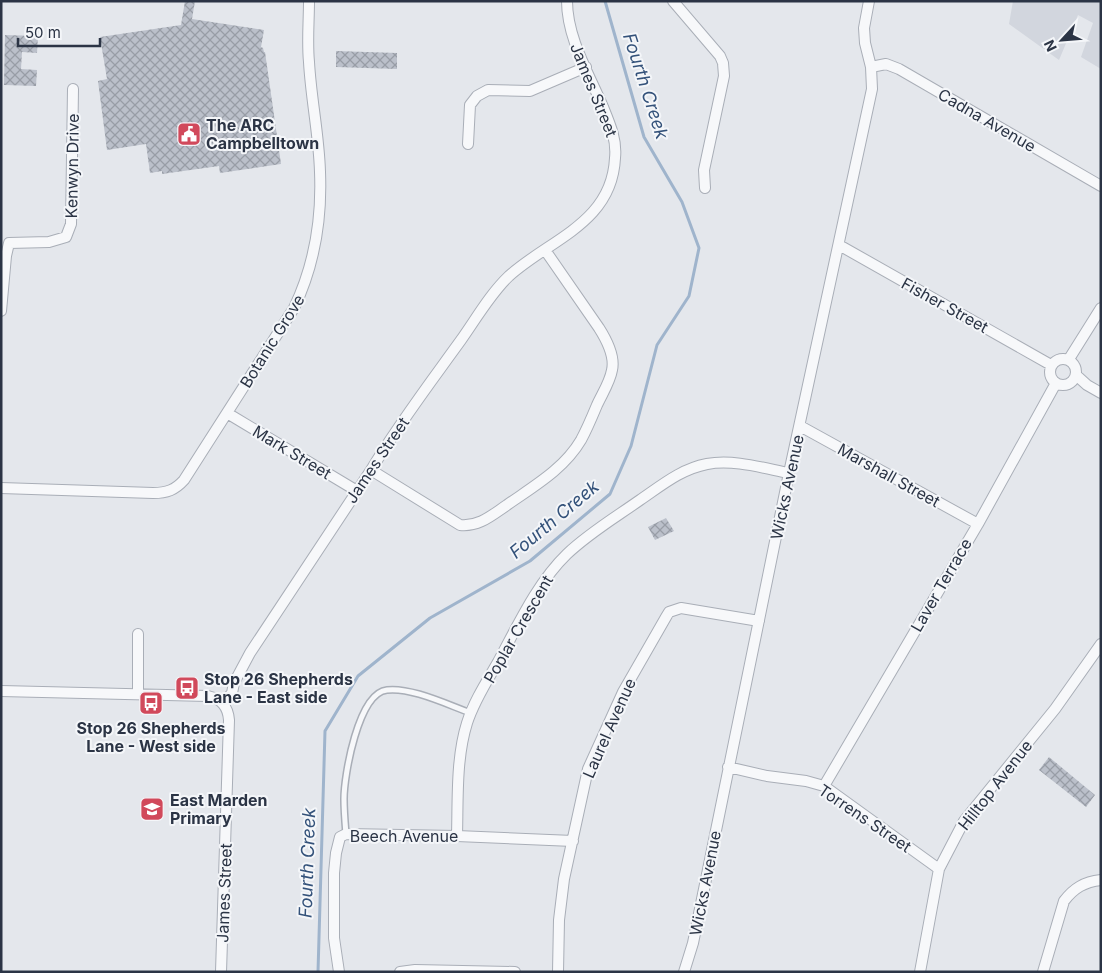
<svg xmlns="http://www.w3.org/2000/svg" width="1102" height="973" font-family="Inter,sans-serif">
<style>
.built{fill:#d2d6de}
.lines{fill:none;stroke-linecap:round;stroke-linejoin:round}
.stream{stroke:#9fb4cc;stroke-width:3}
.building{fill:url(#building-cross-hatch)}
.service-casing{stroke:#a9aeb7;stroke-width:8}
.minor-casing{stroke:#a9aeb7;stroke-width:12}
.service{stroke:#f7f8fa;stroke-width:5}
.minor{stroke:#f7f8fa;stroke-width:10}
.labels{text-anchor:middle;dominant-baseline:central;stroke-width:4;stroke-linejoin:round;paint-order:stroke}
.street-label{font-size:16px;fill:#2b3445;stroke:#f4f6f9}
.poi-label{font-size:16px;font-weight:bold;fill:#2b3445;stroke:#f4f6f9;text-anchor:start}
.water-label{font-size:18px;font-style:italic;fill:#34527a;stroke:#f4f6f9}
</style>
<defs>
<pattern id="building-cross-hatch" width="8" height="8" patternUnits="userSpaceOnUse" patternTransform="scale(1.25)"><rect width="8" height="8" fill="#bbc0ca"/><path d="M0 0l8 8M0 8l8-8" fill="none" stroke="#989da6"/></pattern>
</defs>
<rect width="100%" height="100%" fill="#e4e7ec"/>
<!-- built -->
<path class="built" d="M1013,1H1101V69L1081,57L1093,23L1078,15L1059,60L1009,24Z"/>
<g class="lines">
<!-- stream -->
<path class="stream" d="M318,972L325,731L358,676L430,618L530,561L610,494L631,446L657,345L689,296L699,248L682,202L644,137L605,1"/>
</g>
<!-- building -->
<path class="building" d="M185,1H195L192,19L264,30L261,47L263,48L264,52H265L281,164L220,173L219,166L162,174V171L150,173L146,144L107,150L98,81L107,79L100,37L181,25Z
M5,35L38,36L37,53L22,52L21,69L37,70L36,86L4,85Z
M336,51L397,53V69L336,67Z
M666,518L674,531L655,540L648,527Z
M1049,757L1095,795L1086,807L1039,770Z"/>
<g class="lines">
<!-- service casing -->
<g class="service-casing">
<path id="service" d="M346,834C345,822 344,811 344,799C344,776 358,693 387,690C411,687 448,705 471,713"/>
</g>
<!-- minor casing -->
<g class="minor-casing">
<path id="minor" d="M673,1L720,56L723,63L724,76L704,170L705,188
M871,67L886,64L899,69L1101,186
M468,144L470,105L477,96L488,90L530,91L586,67
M839,245L1051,365
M1,311L6,256L9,243L49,242L66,237L71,224L73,89
M1050 372a13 13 0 1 1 26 0a13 13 0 1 1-26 0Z
M1069,359L1101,308
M1076,375L1087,385L1101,393
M227,413L357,491
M800,426L978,524
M371,470L460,525C479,527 492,515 507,505C534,486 564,469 581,440C587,429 592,417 597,405C602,394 610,382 612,370C615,357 606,339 599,328L545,250
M1,488L153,493C167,493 175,490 184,480L294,308C315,264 322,220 320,172C319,135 311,99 309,62C307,42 309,21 309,1
M1,691L208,696C221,699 228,706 229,720L221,972
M138,694V634
M223,703L232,693L234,683L250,653L371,470C398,425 430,383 461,340C476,319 490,294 509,276C550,239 612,223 615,158C617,140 610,124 603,107C589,74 567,38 567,1
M728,767L767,776L806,781L824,786L939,869
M824,786L978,524L1056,383
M457,836C458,799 456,758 467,723C474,701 487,681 498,662C518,625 537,583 567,554C589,533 616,517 640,500C662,485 681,469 707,464C733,459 763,468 789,473
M339,972L334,938V873L336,853L340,837L346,834L457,836L573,841
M400,972L415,970L515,972
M558,972L559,920L564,879L588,769L623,692L666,617L669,612L681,608L759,621
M684,972L693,943L789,473L872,89L871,67L865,43L864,28L869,1
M920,972L939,869L964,821L1055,709L1101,644
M1043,972L1064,901C1074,888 1084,882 1101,880"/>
</g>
<!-- service -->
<use href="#service" class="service"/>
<!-- minor -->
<use href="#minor" class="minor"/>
</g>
<!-- icons -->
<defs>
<g id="civic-square" transform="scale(1.25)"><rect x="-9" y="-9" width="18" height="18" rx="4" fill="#d1495b" stroke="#f4f6f9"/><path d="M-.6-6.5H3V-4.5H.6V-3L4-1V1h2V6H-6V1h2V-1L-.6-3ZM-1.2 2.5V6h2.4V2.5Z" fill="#fff"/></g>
<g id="bus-square" transform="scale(1.25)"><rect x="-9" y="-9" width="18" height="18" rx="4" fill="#d1495b" stroke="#f4f6f9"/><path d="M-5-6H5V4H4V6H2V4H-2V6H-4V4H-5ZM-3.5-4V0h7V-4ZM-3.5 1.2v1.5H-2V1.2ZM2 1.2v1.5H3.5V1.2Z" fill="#fff"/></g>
<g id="school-square" transform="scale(1.25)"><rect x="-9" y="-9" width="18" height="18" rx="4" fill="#d1495b" stroke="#f4f6f9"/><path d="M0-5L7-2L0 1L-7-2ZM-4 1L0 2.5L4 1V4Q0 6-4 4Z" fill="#fff"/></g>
</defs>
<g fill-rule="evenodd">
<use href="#civic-square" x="189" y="134"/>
<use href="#bus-square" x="187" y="688"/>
<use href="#bus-square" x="151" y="703"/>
<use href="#school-square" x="152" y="809"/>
</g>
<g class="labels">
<!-- street labels -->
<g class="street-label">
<text transform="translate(594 90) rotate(68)">James Street</text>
<text transform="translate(987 120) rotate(30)">Cadna Avenue</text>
<text transform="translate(72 166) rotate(-89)">Kenwyn Drive</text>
<text transform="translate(945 305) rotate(29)">Fisher Street</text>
<text transform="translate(272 341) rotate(-58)">Botanic Grove</text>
<text transform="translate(292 452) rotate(31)">Mark Street</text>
<text transform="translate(377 460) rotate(-56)">James Street</text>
<text transform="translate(889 475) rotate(29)">Marshall Street</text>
<text transform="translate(787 487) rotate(-78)">Wicks Avenue</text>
<text transform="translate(941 585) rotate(-60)">Laver Terrace</text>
<text transform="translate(518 629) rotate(-60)">Poplar Crescent</text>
<text transform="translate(609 728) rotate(-66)">Laurel Avenue</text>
<text transform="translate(995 785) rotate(-52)">Hilltop Avenue</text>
<text transform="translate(865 818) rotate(34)">Torrens Street</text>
<text x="404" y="836">Beech Avenue</text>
<text transform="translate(705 883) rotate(-79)">Wicks Avenue</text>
<text transform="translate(224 893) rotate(-88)">James Street</text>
</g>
<!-- poi labels -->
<g class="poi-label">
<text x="206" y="125">The ARC<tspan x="206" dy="18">Campbelltown</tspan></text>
<text x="204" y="679">Stop 26 Shepherds<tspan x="204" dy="18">Lane - East side</tspan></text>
<text x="151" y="728" text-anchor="middle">Stop 26 Shepherds<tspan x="151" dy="18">Lane - West side</tspan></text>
<text x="170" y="800">East Marden<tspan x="170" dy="18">Primary</tspan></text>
</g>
<!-- water labels -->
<g class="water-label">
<text transform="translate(646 86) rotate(72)">Fourth Creek</text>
<text transform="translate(554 519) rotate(-40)">Fourth Creek</text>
<text transform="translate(307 863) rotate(-88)">Fourth Creek</text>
</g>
</g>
<!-- border -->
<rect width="1102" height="973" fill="none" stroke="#2b3445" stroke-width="5"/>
<!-- north arrow -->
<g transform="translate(1062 40) rotate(244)" stroke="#f4f6f9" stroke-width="4" paint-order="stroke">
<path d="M0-4L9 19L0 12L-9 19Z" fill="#2b3445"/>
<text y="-8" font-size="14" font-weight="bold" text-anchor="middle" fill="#2b3445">N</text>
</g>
<!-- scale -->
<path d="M18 38v8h82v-8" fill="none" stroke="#2b3445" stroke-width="2.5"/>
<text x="25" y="38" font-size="15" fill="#2b3445" stroke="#f4f6f9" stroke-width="4" paint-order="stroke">50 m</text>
</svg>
